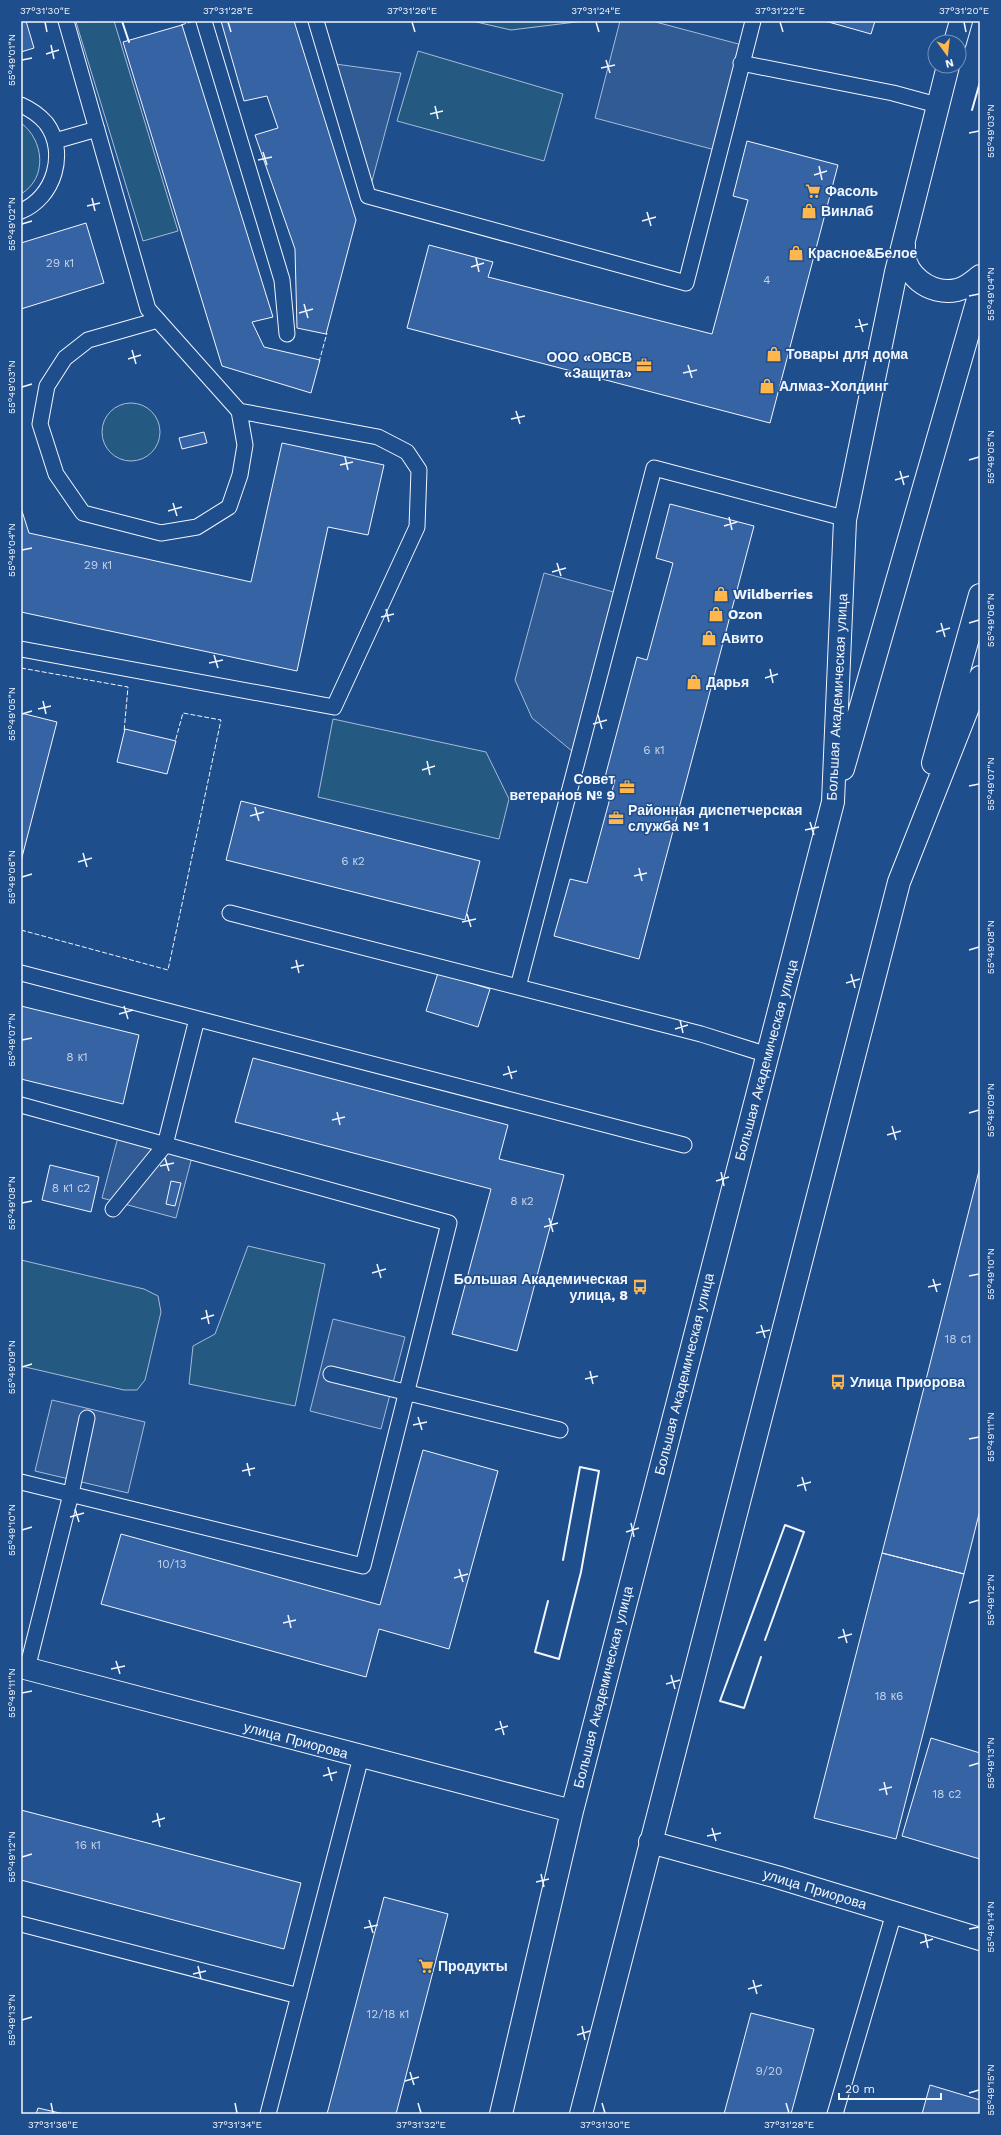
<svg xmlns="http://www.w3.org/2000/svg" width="1001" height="2135" font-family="'Work Sans',sans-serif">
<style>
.green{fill:#245a82;stroke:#a8bbd7}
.parking{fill:#305b95;stroke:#a8bbd7}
.building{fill:#3563a3;stroke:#f2f6ff}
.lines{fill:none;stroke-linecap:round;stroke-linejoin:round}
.lane-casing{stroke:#f2f6ff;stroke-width:17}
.secondary-casing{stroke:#f2f6ff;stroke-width:24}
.lane{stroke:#1f4e8c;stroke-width:15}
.secondary{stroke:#1f4e8c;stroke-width:22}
.fence{stroke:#f2f6ff;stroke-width:1;stroke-dasharray:5 2;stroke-linecap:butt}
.wall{stroke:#f2f6ff;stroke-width:2}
.ticks{fill:none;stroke:#f2f6ff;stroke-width:1.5}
.labels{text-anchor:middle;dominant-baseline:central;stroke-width:3;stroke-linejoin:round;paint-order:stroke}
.number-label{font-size:12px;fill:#c3d1e8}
.poi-label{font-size:14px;font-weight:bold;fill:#f2f6ff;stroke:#1f4e8c;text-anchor:start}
.street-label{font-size:14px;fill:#f2f6ff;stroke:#1f4e8c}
.neatline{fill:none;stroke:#f2f6ff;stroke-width:1.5}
.ticks-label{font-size:10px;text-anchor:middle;fill:#f2f6ff}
</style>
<rect width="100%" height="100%" fill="#1f4e8c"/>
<!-- green -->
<path class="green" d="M114,21L178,231L143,241L76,22Z
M472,21H584L511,30Z
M418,51L563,94L544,161L397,121Z
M21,123C44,140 48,178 21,194Z
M102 432a29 29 0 1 1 58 0a29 29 0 1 1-58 0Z
M333,719L486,752L509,799L499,839L318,797Z
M248,1246L325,1264L295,1406L189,1384L193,1346L215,1334Z
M21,1260L144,1289L158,1296L161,1312L145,1380L137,1390H124L21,1366Z"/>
<!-- parking -->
<path class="parking" d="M620,21H652L746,46L719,151L595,118Z
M328,63L401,73L368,196Z
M544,573L621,594L578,756L532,718L515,680Z
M118,1137L192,1157L176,1218L102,1198Z
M333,1319L405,1337L381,1429L310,1411Z
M52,1400L145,1422L128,1493L35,1471Z"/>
<!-- building -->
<path class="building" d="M21,21H26L34,48L21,52Z
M221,21H294L356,220L326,334L297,328L295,249L255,135L278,128L267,96L244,101Z
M825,21H875L871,34Z
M182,25L273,317L252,322L264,347L320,360L311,393L222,366L123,42Z
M747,141L838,165L770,423L407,328L429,245L493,262L488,277L712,334L748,200L733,196Z
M86,223L104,283L21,309V243Z
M204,432L207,443L182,449L179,438Z
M282,443L384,465L368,535L328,527L297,671L21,612V508L29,533L251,582Z
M670,504L754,526L639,959L554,936L570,879L587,883L615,780L605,777L637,657L647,660L673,563L656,558Z
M21,713L57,722L21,861Z
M125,729L176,741L167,774L117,762Z
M241,801L480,861L465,920L226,860Z
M438,973L490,989L478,1027L426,1011Z
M21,1006L139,1035L123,1104L21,1079Z
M253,1058L508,1125L499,1159L564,1175L517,1351L452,1334L491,1189L235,1122Z
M50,1165L99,1177L91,1212L42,1200Z
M980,1167V1510L964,1574L882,1553Z
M171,1181L181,1183L175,1206L166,1204Z
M423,1450L498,1471L449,1649L379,1629L366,1677L101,1604L121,1534L380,1605Z
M882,1553L964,1574L896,1839L814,1818Z
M931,1738L980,1753V1859L902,1836Z
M21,1810L301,1883L284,1949L21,1880Z
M384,1897L448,1914L396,2114H327Z
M751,2013L814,2029L791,2114H724Z
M930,2085L980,2100V2114H922Z
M38,2108L64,2114H36Z"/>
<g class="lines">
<!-- lane casing -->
<g class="lane-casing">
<path id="lane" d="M204,21L282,280L287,334
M316,21L368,196L686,283L753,21
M741,63L893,93L937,105
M21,105C30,109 39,115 46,123C68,152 54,198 21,211
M55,141L97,129
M158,320L88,340L65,358L47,386L40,424L56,474L83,513L161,533L197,527L229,507L240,475L245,445L239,411
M21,649L334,707L417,527L419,470L407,452L378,437L239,411L148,309L66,21
M230,913L701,1034L768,1055
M21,973L684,1145
M518,987L654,468L836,516L845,520
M21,1105L449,1223L363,1566L21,1482
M113,1209L165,1145L197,1019
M331,1374L560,1430
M27,1669L71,1494L87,1418
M21,1924L299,1996
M268,2114L361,1757
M835,2114L894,1913"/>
</g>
<!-- secondary casing -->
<g class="secondary-casing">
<path id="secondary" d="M955,42L961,21
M904,245C901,274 930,296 957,290C966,288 973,282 980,276
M933,763L980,595
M843,769L980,292
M21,1667L572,1811
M650,1842L777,1877L980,1939
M501,2114L572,1811L833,802L845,520L896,272L948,66
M581,2114L899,882L980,677"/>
</g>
<!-- lane -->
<use href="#lane" class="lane"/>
<!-- secondary -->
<use href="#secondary" class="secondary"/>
<!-- fence -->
<path class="fence" d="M181,25L194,21
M319,362L327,333
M21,668L128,687L124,732
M21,930L168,970L221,720L183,713L175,742"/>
<!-- wall -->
<path class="wall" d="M122,21L129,42
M972,110L980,82
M548,1601L535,1652L559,1659L581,1572L599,1471L580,1467L563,1560
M761,1657L744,1708L720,1701L785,1525L804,1532L765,1640"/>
</g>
<!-- ticks -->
<path class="ticks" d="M45,22L47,32M228,22L231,32M412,22L415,32M596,22L599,32M780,22L783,32M964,22L966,32M51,45L54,59M46,54L59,50M22,60L32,58M606,60L610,73M601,68L615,65M435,106L438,119M430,114L443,111M969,133L979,131M263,152L267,165M258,160L272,157M819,166L822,180M814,175L827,171M92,198L95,211M87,206L100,203M647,212L651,226M642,221L656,217M22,224L32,221M476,258L479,272M471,267L484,263M969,296L979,294M304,304L308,318M299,313L313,309M859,319L863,332M855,327L868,324M132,350L136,364M128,359L141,355M688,365L692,378M683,373L697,370M22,387L32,384M516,411L520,424M511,419L525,416M345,457L348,470M969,460L979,457M340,465L353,462M900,471L904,485M895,480L909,476M173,503L177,516M168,511L182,507M729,517L732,530M724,526L737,522M22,550L32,548M557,563L561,576M552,572L566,568M386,609L389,622M381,617L394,614M941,623L945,637M969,623L979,620M936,632L950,628M214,655L218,668M209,663L223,660M770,669L773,683M765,678L778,674M43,701L46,714M38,709L51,706M22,714L32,711M598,715L602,729M593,724L607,720M427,761L430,775M422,770L435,766M969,786L979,784M255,807L259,821M250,816L264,812M810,822L814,835M805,830L819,827M83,853L87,867M78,862L92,858M639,868L642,881M634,876L647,873M22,877L32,874M467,914L471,927M462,922L476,919M969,950L979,947M296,960L299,973M291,968L304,965M851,974L855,988M846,983L860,979M124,1006L128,1019M119,1014L133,1010M680,1020L683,1033M675,1029L688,1025M22,1040L32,1038M508,1066L512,1079M503,1075L517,1071M337,1112L340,1125M969,1113L979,1110M332,1120L345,1117M892,1126L896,1140M887,1135L901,1131M165,1158L169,1171M160,1166L174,1163M721,1172L724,1186M716,1181L729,1177M22,1203L32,1201M549,1218L553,1232M544,1227L558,1223M377,1264L381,1278M372,1273L386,1269M969,1276L979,1274M933,1279L937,1292M928,1287L941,1284M206,1310L209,1324M201,1319L214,1315M761,1325L765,1338M756,1333L770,1330M22,1367L32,1364M590,1371L593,1384M585,1379L598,1376M418,1417L422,1430M413,1425L427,1422M969,1439L979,1437M247,1463L250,1476M242,1471L255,1468M802,1477L806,1491M797,1486L811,1482M75,1509L79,1522M70,1517L84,1513M631,1523L634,1537M22,1530L32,1527M626,1532L639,1528M459,1569L463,1582M454,1578L468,1574M969,1603L979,1600M288,1615L291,1628M283,1623L296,1620M843,1629L847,1643M838,1638L852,1634M116,1661L120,1674M111,1669L125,1666M671,1675L675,1689M666,1684L680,1680M22,1693L32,1691M500,1721L504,1735M495,1730L508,1726M969,1766L979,1763M328,1767L332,1781M323,1776L337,1772M884,1782L887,1795M879,1790L892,1787M157,1813L160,1827M152,1822L165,1818M712,1828L716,1841M707,1836L721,1833M22,1857L32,1854M541,1874L544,1887M536,1882L549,1879M369,1920L373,1933M364,1928L378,1925M969,1929L979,1927M925,1934L928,1948M920,1943L933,1939M198,1966L201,1979M193,1974L206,1971M753,1980L757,1994M748,1989L762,1985M22,2020L32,2017M582,2026L585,2040M577,2035L590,2031M410,2072L414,2085M405,2081L419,2077M969,2093L979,2090M51,2103L53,2113M235,2103L237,2113M418,2103L421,2113M602,2103L605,2113M786,2103L789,2113"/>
<!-- icons -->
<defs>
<g id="supermarket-bare" transform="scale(1.2)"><path d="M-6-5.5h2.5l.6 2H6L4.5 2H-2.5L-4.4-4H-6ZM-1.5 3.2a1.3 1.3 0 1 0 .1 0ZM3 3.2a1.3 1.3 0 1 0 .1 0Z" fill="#ffb74d" stroke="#1f4e8c" stroke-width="2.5" paint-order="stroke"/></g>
<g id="shop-bare" transform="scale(1.2)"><path d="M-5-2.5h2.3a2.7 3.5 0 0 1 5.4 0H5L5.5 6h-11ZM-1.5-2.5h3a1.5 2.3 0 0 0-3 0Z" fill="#ffb74d" stroke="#1f4e8c" stroke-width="2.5" paint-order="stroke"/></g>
<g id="office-bare" transform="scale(1.2)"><path d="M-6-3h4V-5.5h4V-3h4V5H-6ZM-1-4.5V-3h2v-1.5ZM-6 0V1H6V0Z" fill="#ffb74d" stroke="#1f4e8c" stroke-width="2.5" paint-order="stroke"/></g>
<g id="bus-bare" transform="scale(1.2)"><path d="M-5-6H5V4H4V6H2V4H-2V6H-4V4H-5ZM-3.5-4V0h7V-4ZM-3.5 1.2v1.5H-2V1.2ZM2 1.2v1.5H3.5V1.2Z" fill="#ffb74d" stroke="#1f4e8c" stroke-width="2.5" paint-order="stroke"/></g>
</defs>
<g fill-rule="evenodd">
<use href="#supermarket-bare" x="813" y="191"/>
<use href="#shop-bare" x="809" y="211"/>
<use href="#shop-bare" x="796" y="253"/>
<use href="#shop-bare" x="774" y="354"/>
<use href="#office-bare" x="644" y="365"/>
<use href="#shop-bare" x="767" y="386"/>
<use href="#shop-bare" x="721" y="594"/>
<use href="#shop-bare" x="716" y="614"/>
<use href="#shop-bare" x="709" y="638"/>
<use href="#shop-bare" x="694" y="682"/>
<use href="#office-bare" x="627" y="787"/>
<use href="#office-bare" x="616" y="818"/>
<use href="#bus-bare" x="640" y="1287"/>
<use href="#bus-bare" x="838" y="1382"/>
<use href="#supermarket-bare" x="426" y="1966"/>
</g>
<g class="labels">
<!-- number labels -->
<g class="number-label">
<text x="60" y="263">29 к1</text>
<text x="767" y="280">4</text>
<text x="98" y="565">29 к1</text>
<text x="654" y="750">6 к1</text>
<text x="353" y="861">6 к2</text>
<text x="77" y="1057">8 к1</text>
<text x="71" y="1188">8 к1 с2</text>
<text x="522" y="1201">8 к2</text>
<text x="958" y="1339">18 с1</text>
<text x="172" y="1564">10/13</text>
<text x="889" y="1696">18 к6</text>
<text x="947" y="1794">18 с2</text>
<text x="88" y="1845">16 к1</text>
<text x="388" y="2014">12/18 к1</text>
<text x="769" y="2071">9/20</text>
</g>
<!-- poi labels -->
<g class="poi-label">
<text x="825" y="191">Фасоль</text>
<text x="821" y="211">Винлаб</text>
<text x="808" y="253">Красное&amp;Белое</text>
<text x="786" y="354">Товары для дома</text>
<text x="632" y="357" text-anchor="end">ООО «ОВСВ<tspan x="632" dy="16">«Защита»</tspan></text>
<text x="779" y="386">Алмаз-Холдинг</text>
<text x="733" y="594">Wildberries</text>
<text x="728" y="614">Ozon</text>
<text x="721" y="638">Авито</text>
<text x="706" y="682">Дарья</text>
<text x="615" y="779" text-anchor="end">Совет<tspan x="615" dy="16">ветеранов № 9</tspan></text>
<text x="628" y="810">Районная диспетчерская<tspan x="628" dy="16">служба № 1</tspan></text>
<text x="628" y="1279" text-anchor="end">Большая Академическая<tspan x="628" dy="16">улица, 8</tspan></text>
<text x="850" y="1382">Улица Приорова</text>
<text x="438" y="1966">Продукты</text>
</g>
<!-- street labels -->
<g class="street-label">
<text transform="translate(837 697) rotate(-87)">Большая Академическая улица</text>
<text transform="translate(766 1060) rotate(-75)">Большая Академическая улица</text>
<text transform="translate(684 1374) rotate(-76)">Большая Академическая улица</text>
<text transform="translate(603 1687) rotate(-76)">Большая Академическая улица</text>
<text transform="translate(296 1740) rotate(15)">улица Приорова</text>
<text transform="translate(815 1889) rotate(17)">улица Приорова</text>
</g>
</g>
<!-- border -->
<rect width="1001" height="2135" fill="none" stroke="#1f4e8c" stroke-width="44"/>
<!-- north arrow -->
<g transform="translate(947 54) rotate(165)"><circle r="19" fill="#1f4e8c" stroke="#7391ba"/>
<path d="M0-3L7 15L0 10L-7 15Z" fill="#ffb74d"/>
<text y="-6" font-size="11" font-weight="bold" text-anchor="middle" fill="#f2f6ff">N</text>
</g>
<!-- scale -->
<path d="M839 2093v6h102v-6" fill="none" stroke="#f2f6ff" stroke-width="2"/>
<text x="845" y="2093" font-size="12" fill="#f2f6ff" stroke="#1f4e8c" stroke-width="3" paint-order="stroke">20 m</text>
<rect x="22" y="22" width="957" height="2091" class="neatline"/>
<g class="ticks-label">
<text x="45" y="14">37°31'30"E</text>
<text x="228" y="14">37°31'28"E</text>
<text x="412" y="14">37°31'26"E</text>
<text x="596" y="14">37°31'24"E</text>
<text x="780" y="14">37°31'22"E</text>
<text x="964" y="14">37°31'20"E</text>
<text transform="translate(11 60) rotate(-90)" y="4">55°49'01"N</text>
<text transform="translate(990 131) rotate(-90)" y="4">55°49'03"N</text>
<text transform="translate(11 224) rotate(-90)" y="4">55°49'02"N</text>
<text transform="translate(990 294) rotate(-90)" y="4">55°49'04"N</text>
<text transform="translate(11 387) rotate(-90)" y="4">55°49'03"N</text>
<text transform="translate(990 457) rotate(-90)" y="4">55°49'05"N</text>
<text transform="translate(11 550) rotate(-90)" y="4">55°49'04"N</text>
<text transform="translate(990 620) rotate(-90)" y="4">55°49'06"N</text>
<text transform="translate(11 714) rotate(-90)" y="4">55°49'05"N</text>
<text transform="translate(990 784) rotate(-90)" y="4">55°49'07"N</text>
<text transform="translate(11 877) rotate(-90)" y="4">55°49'06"N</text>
<text transform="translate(990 947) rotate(-90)" y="4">55°49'08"N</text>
<text transform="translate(11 1040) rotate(-90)" y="4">55°49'07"N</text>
<text transform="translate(990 1110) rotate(-90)" y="4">55°49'09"N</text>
<text transform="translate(11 1203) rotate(-90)" y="4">55°49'08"N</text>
<text transform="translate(990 1274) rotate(-90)" y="4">55°49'10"N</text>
<text transform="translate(11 1367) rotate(-90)" y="4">55°49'09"N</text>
<text transform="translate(990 1437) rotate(-90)" y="4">55°49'11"N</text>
<text transform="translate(11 1530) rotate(-90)" y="4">55°49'10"N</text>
<text transform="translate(990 1600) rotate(-90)" y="4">55°49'12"N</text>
<text transform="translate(11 1693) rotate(-90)" y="4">55°49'11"N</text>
<text transform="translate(990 1763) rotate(-90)" y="4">55°49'13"N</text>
<text transform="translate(11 1857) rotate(-90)" y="4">55°49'12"N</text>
<text transform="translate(990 1927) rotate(-90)" y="4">55°49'14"N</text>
<text transform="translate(11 2020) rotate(-90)" y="4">55°49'13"N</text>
<text transform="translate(990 2090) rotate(-90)" y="4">55°49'15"N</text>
<text x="53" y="2128">37°31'36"E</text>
<text x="237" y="2128">37°31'34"E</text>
<text x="421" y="2128">37°31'32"E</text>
<text x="605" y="2128">37°31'30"E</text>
<text x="789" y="2128">37°31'28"E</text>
</g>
</svg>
